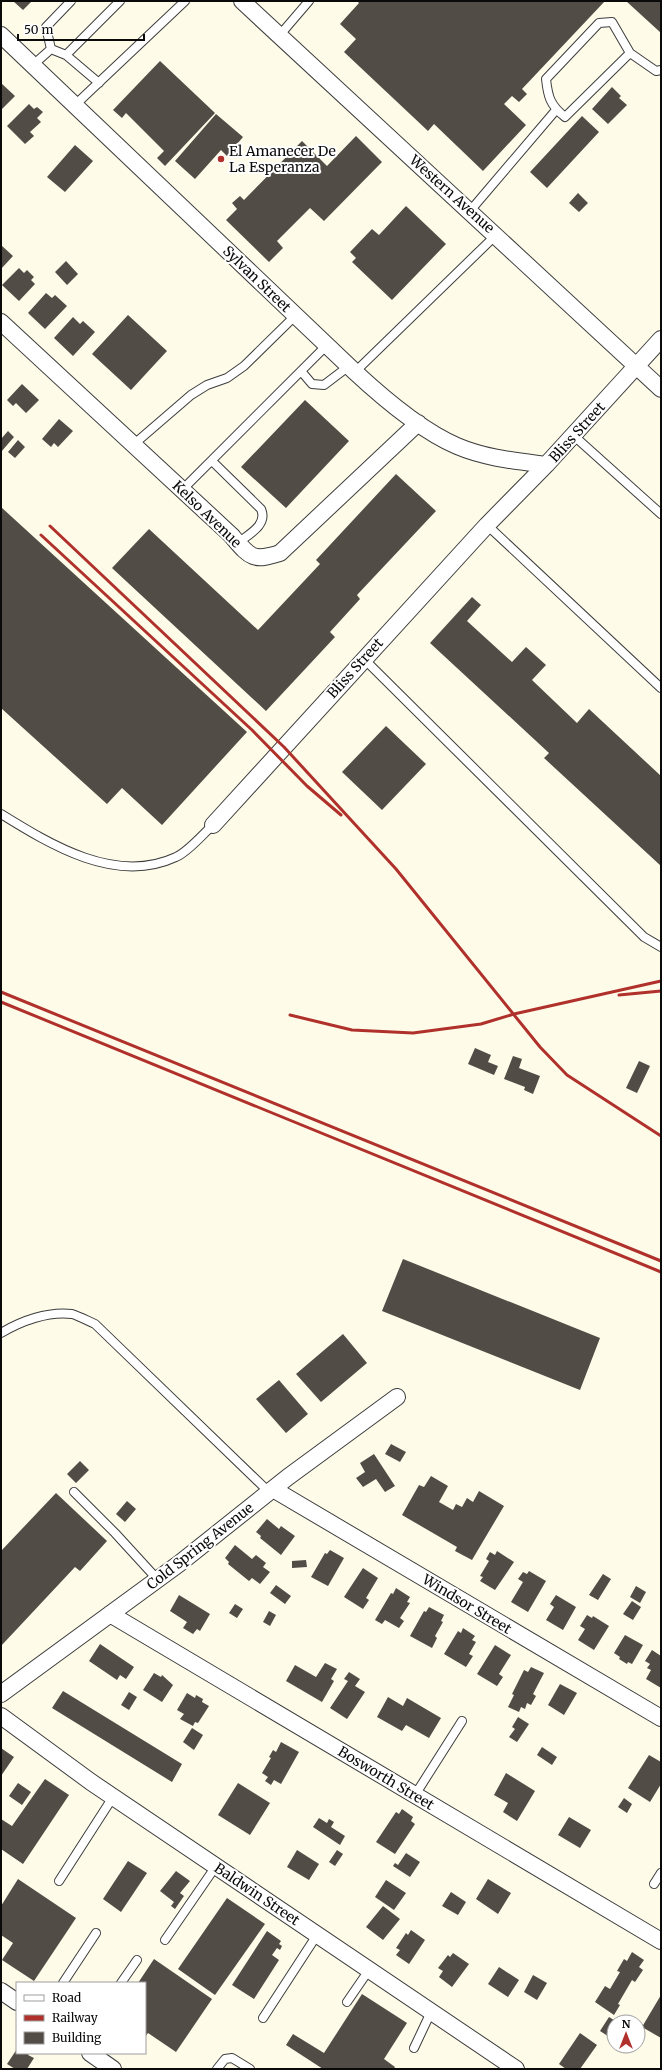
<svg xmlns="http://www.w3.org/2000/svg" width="662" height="2070" font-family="Merriweather,serif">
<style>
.building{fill:#524c47}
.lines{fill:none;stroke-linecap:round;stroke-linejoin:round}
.service-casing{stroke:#3d3d3d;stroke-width:10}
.minor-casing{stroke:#3d3d3d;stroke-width:18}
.service{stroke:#fff;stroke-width:8}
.minor{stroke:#fff;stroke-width:16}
.rail{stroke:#b0312b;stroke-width:3}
.poi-dot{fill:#b0312b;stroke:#fff;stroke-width:1.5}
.labels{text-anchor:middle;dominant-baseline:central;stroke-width:4;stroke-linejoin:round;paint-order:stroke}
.poi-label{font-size:14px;fill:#0a0a0a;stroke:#fff;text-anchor:start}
.street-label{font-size:14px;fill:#0a0a0a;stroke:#fff}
</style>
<rect width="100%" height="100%" fill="#fefbe8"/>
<!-- building -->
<path class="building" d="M13,1H32L23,10Z
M357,1H605L522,89L527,94L519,102L512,96L504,104L526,125L483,171L434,124L428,131L344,52L356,39L340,24L359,3Z
M626,1H661V33Z
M160,61L215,113L165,166L157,158L164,151L126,113L122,118L113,110Z
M1,83L15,96L1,110Z
M612,87L621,96L619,98L627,105L608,124L592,109Z
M29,104L34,109L37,107L43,112L37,118L41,122L30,132L34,136L25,144L7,126Z
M216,114L243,137L227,156L221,150L195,179L175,161Z
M582,116L599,132L547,188L530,172Z
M356,136L382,162L324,221L310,208L277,241L283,248L269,262L226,220L237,209L232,203L240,196L244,200L302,141L327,166Z
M75,145L93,161L65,192L47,177Z
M578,193L588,203L579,212L569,203Z
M406,206L446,244L392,300L352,262L356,258L350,252L372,229L379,235Z
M1,245L13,256L1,269Z
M66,261L78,274L67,285L55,272Z
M19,268L24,273L27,270L34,277L31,280L35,284L19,301L2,285Z
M46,293L52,298L55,295L67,306L45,329L28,313Z
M128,315L167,351L131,390L92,354Z
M73,317L80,324L83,321L95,332L73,356L54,338Z
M22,384L39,400L26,413L16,403L13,406L7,400Z
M305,400L349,441L286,508L241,467Z
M59,419L73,431L58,447L54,443L51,447L42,439Z
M8,431L14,437L1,452V439Z
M18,440L25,447L15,458L8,452Z
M396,474L436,511L357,595L360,599L330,632L335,637L266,711L112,568L149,529L258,630L320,564L316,560Z
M1,507L247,732L162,825L122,788L107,804L1,708Z
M472,597L481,605L467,621L512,662L526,647L546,665L532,680L577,723L589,709L661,776V866L544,758L549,753L430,643Z
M386,726L426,764L382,810L342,772Z
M475,1048L491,1055L488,1062L498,1066L494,1075L468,1064Z
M513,1056L522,1059L519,1068L540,1076L533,1094L524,1090L525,1087L504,1079Z
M639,1061L650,1066L637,1093L626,1088Z
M403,1259L600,1338L580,1390L382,1311Z
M343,1334L367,1363L321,1402L296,1374Z
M279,1380L308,1414L286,1433L256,1399Z
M391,1444L406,1452L400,1462L385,1454Z
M374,1454L395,1486L385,1492L376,1479L363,1487L356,1478L365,1472L360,1463Z
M80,1461L89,1470L76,1483L67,1474Z
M431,1476L448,1486L439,1502L453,1510L456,1504L462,1507L467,1498L473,1502L479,1491L504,1506L472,1560L455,1551L457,1547L402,1515L419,1485L424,1487Z
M56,1493L107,1541L80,1571L75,1567L1,1646V1551Z
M127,1501L136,1509L125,1522L116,1514Z
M267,1519L279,1529L281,1526L295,1536L281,1555L260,1538L261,1536L256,1532Z
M235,1545L252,1559L256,1555L266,1563L263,1567L270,1572L260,1584L252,1578L249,1581L228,1564L229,1562L225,1558Z
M330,1550L344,1558L328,1586L311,1577L325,1553L327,1554Z
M497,1551L514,1562L495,1590L480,1581L483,1577L480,1576L489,1561L486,1559L490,1552L495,1555Z
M306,1560L307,1567L292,1568V1561Z
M363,1568L378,1578L366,1598L369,1600L363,1609L344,1597Z
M529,1571L546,1581L528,1612L511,1602L523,1582L518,1579L523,1572L527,1574Z
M603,1574L611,1579L598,1600L589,1595Z
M276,1585L291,1596L285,1604L270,1593Z
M636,1586L646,1592L640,1603L630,1597Z
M396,1588L410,1597L407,1602L410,1603L400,1618L404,1621L399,1628L385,1620L382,1624L375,1620L391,1593L393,1594Z
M179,1595L210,1614L200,1631L197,1629L193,1634L183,1628L187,1622L170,1611Z
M556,1595L576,1607L563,1630L546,1620L554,1607L550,1604Z
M632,1601L641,1607L633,1620L623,1614Z
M235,1604L243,1609L237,1618L229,1613Z
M429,1607L444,1615L441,1621L443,1622L435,1636L437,1638L432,1648L410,1636L424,1611L426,1612Z
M269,1611L276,1615L270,1626L263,1622Z
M587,1615L592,1618L593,1616L609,1626L594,1650L578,1640L585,1629L580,1626Z
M463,1628L475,1636L472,1640L476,1642L469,1654L473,1656L466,1667L444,1654L458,1631L461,1633Z
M625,1635L643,1645L632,1664L628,1662L627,1664L619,1659L620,1657L614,1653Z
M100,1644L134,1667L126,1679L120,1675L117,1680L89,1661Z
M495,1645L511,1655L499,1674L503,1677L497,1686L477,1674Z
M652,1650L661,1656V1688L646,1679L651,1670L647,1668L650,1664L645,1661Z
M325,1663L337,1669L331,1679L334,1681L322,1702L286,1681L295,1665L316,1677Z
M531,1667L544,1673L533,1694L536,1696L531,1705L527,1703L525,1709L521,1707L519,1712L508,1707L514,1695L512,1694L524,1670L528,1672Z
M349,1672L360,1679L355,1686L365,1692L347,1719L330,1708L348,1681L344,1679Z
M154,1673L161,1677L162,1675L173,1685L162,1702L143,1690Z
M560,1684L577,1693L564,1715L548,1705Z
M63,1691L182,1764L172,1782L52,1708Z
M129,1692L137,1697L129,1710L121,1705Z
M187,1693L195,1698L196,1695L203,1699L202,1702L209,1706L198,1723L195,1722L193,1726L180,1719L184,1714L177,1710Z
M388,1697L403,1706L407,1698L441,1718L429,1738L406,1725L402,1731L377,1717Z
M518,1717L529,1724L517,1742L509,1737L515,1729L512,1727Z
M192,1728L203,1735L194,1750L183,1742Z
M281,1742L299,1752L281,1784L274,1780L271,1785L265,1781L268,1777L262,1773L271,1758L269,1757L273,1750L276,1752Z
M542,1747L557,1757L552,1765L537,1755Z
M1,1748L14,1757L1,1776Z
M649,1755L661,1762V1784L650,1802L628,1788Z
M506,1773L535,1791L517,1821L503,1812L508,1803L494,1795Z
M45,1779L69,1795L23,1864L1,1849V1819L12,1826Z
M18,1783L31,1792L22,1805L9,1796Z
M238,1783L270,1803L250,1835L218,1815Z
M624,1798L632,1804L627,1813L618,1807Z
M402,1809L413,1817L411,1821L415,1824L395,1854L376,1842L396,1812L399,1814Z
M569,1817L591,1830L580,1848L558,1835Z
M319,1818L327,1823L329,1819L334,1822L331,1827L345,1836L340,1845L313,1827Z
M297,1850L319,1864L309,1880L287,1867Z
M337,1850L343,1854L335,1866L329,1862Z
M406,1853L420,1862L410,1877L393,1866L395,1863L398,1865Z
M128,1861L147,1873L121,1912L103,1899Z
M176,1871L190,1881L180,1893L184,1896L175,1909L171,1906L174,1902L160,1891Z
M18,1879L76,1918L34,1981L2,1960L13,1943L1,1935V1906Z
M488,1879L511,1893L498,1914L476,1899Z
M386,1880L406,1893L394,1910L375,1897Z
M451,1892L466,1902L458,1915L442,1906Z
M227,1898L265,1924L215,1995L178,1969Z
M383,1906L400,1919L383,1940L366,1927Z
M411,1930L425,1940L409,1964L396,1955L400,1950L396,1948L406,1933L408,1935Z
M267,1931L281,1941L279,1944L282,1946L280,1950L277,1948L272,1955L279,1960L254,1999L232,1985Z
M632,1952L644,1960L639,1967L643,1970L635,1982L632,1980L618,2004L620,2005L614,2015L595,2002L605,1986L610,1989L620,1972L617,1971L624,1959L627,1961Z
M453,1953L469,1964L452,1987L439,1977L443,1971L438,1968L448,1955L450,1957Z
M154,1959L212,1999L176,2052L148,2033L145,2037V1983H138Z
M499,1967L519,1980L508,1997L488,1984Z
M533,1975L547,1983L537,2000L524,1992Z
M362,1994L407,2023L384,2059L395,2067L394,2069H323L286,2045L293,2034L324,2053Z
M661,1995V2038L642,2027Z
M609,2017L617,2022H614V2040L600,2031Z
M580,2033L597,2045L580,2069H566L559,2064Z
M17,2049V2053H29L28,2055L34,2058L27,2069H15L7,2064Z"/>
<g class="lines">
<!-- service casing -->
<g class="service-casing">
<path id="service" d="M279,36L309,1
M51,49L66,55L99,83
M51,49L46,27L71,1
M630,53L565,117C550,105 548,97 546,79L599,23L612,22L630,53L656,71L661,70
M66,55L120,1
M33,65L51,49
M75,105L185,1
M470,211L556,110
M301,371L312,384L324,385L349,366
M355,372L496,235
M573,435L661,514
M133,445L191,395L207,385L227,378L244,366L296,315
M212,461L261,509C268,525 249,534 238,543
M182,490L327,345
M487,525L661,688
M364,659L644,937L661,947
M1,814C51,845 116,885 176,857C188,852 203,834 213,825
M1,1333C21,1321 48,1311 72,1314C79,1316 88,1321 95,1324L269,1492
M74,1492L115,1533L158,1580
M415,1795L462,1721
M59,1881L113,1797
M654,1884L661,1873
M165,1940L216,1866
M63,1983L96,1933
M121,1983L137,1960
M347,2002L369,1970
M263,2018L317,1935
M414,2048L431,2012
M217,2069L225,2059L232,2058L250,2069"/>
</g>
<!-- minor casing -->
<g class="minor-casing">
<path id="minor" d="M242,1L661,389
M1,35L355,372C383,398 422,431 457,446C485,458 516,461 546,465
M1,322L231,535C250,557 252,562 280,553L418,423
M213,825L487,525L546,465L661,339
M273,1489L661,1718
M110,1614L661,1941
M1,1694L180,1563L288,1477L397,1397
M1,1716L91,1782L516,2069
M1,1991L17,2002
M90,2053L113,2069"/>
</g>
<!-- service -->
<use href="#service" class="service"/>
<!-- minor -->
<use href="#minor" class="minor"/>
<!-- rail -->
<path class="rail" d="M50,526L284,747L396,869L540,1047L567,1075L661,1136
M41,535L252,730L307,786L341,815
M1,992L661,1261
M619,995L661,991
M1,1002L661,1272
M290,1015L352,1030L413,1033L481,1024L514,1014L661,981"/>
</g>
<!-- markers -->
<circle class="poi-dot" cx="221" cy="159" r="4"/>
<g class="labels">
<!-- poi labels -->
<g class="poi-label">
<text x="229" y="151">El Amanecer De<tspan x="229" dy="16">La Esperanza</tspan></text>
</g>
<!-- street labels -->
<g class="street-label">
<text transform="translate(452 194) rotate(42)">Western Avenue</text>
<text transform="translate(257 279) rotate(44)">Sylvan Street</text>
<text transform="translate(577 432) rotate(-48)">Bliss Street</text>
<text transform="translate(207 514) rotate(44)">Kelso Avenue</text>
<text transform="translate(355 668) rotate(-48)">Bliss Street</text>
<text transform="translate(200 1546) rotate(-38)">Cold Spring Avenue</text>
<text transform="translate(467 1604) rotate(31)">Windsor Street</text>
<text transform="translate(386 1778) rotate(31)">Bosworth Street</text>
<text transform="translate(257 1894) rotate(34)">Baldwin Street</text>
</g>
</g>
<!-- border -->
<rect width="662" height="2070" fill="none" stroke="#0a0a0a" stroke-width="4"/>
<!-- legend -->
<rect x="16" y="1982" width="130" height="72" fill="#ffffff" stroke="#9d9d9d"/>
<rect x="24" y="1995" width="20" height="6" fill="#ffffff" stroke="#9d9d9d"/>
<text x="52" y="2002" font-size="12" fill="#0a0a0a">Road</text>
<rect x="24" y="2015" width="20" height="6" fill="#b0312b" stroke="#9d9d9d"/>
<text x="52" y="2022" font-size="12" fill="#0a0a0a">Railway</text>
<rect x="24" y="2032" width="20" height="12" fill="#524c47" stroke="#9d9d9d"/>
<text x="52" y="2042" font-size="12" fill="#0a0a0a">Building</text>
<!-- north arrow -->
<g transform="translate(626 2034)"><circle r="19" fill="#ffffff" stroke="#9d9d9d"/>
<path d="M0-3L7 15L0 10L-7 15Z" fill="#b0312b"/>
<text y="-6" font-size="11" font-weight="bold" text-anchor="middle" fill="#0a0a0a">N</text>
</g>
<!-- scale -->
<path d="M18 34v6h126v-6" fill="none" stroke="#0a0a0a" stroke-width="2"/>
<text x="24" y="34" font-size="12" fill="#0a0a0a" stroke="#ffffff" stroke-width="3" paint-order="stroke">50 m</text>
</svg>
